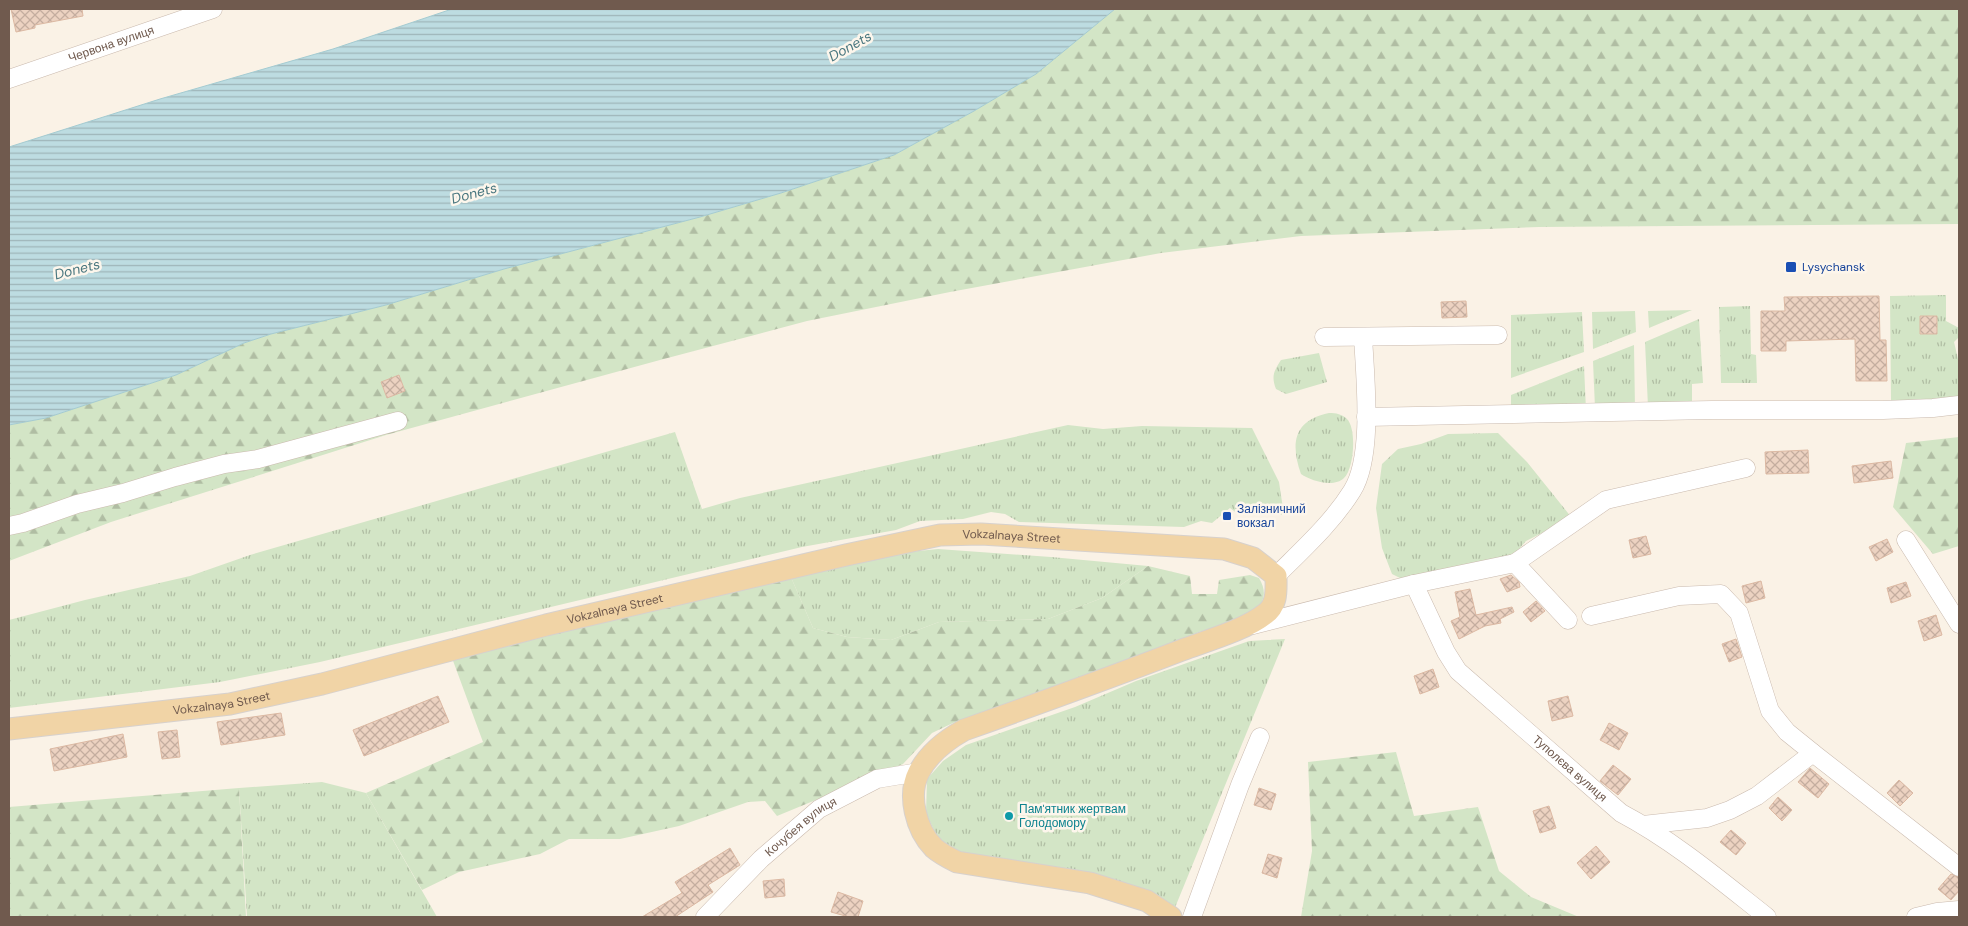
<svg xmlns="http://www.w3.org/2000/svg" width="1968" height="926" font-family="'DM Sans',sans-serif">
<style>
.grass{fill:url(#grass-tufts)}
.forest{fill:url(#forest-firs)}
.water{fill:url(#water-rules);stroke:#a4cbd1}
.building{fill:url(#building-cross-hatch);stroke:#dcb9a3}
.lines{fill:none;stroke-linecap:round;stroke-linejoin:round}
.minor-casing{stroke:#cabaae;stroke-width:19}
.major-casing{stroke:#d7d1cd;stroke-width:23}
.minor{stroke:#fff;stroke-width:18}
.major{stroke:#f1d4a6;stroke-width:21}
.transit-dot{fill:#1a4fb4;stroke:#fdf6ec;stroke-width:2}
.culture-dot{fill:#0f9aa8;stroke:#fdf6ec;stroke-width:2}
.labels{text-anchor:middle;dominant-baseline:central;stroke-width:5;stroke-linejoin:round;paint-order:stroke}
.street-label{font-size:12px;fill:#705a4e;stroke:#fdf6ec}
.transit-label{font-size:12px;fill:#164399;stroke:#fdf6ec;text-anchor:start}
.culture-label{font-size:12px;fill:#0d838f;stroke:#fdf6ec;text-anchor:start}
.water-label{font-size:14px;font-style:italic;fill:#4b7880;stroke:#fdf6ec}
</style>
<defs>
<pattern id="grass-tufts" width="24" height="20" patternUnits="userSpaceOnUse" patternTransform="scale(1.25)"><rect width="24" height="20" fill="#d3e5c6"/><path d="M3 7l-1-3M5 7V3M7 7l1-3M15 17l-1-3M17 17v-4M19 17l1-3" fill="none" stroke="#b0bda3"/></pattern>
<pattern id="forest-firs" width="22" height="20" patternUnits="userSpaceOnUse" patternTransform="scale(1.25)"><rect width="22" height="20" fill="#d3e5c6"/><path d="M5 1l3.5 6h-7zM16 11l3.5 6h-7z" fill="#b0bda3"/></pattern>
<pattern id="water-rules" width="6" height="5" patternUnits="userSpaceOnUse" patternTransform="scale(1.25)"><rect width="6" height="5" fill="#bddce1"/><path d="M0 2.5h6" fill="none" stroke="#9eb5b9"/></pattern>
<pattern id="building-cross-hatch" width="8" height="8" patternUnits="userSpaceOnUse" patternTransform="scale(1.25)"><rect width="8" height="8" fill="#ecd2c1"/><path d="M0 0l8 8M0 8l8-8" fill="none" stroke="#c4ad9f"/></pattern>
</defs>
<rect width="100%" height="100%" fill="#faf2e6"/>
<!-- grass -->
<path class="grass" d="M1946,295V321L1959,328V337L1954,342L1959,363V398L1891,401L1890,296Z
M1750,306L1751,354L1756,355L1757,383H1721L1719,307Z
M1692,310L1649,328L1648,311Z
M1635,311L1636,332L1593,349L1592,312Z
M1582,312L1584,352L1511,378V315Z
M1699,319L1703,383L1692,384V405L1648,407L1645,342Z
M1634,345L1635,409L1595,408L1593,361Z
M1319,353L1327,382L1286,394L1276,389C1271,376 1274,371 1281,360Z
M1584,366L1586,410L1511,412V395Z
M1329,413C1336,413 1342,414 1347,419C1357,429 1354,469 1344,478C1334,488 1311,481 1301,474C1290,443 1294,420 1329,413Z
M1068,425L1103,429L1142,426L1252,428L1279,482L1284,515L1238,514L1230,508L1212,523L1201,521L1184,527L1019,522L1005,514L991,512L963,519L920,521L896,530L802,547L320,662L220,682L9,708V620L85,600L190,576L250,555L675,432L702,509L740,498Z
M1498,433L1527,462L1572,518L1526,541L1511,558L1402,579L1392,574L1382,548L1376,508L1382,464L1398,449L1421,444L1448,434Z
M938,549L1051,557L1148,566L1102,598L1048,619L939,622L891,640L847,637L813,628L790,575L889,554Z
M1285,639L1174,910L959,853L938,839L926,813L927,779L943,761L966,745L1075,707L1136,681L1249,641Z
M322,782L366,793L437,917H247L239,788Z"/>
<!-- forest -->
<path class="forest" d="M1115,9H1959V224L1539,227L1301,236L1161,253L950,292L807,321L660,360L386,435L111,522L9,561V425L46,418L176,375L244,343L271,334L386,305L504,269L700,217L781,193L894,155L974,111L1036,74Z
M1959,437V546L1933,554L1893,507L1906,443Z
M1148,566L1190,576L1192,594H1217L1219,580L1250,575L1259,578C1281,615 1223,624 1199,632C1188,636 1177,642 1167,647L953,723L932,733L903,764L777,816L765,801L748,802L679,826L620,839H569L540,854L459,872L422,890L366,793L483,742L452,658L790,575L813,628L847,637L891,640L939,622L1048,619L1102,598Z
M1396,752L1414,816L1478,807L1499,871L1531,897L1579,917H1301L1312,851L1308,762Z
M239,788L246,917H9V807Z"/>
<!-- water -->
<path class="water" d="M452,9H1115L1036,74L974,111L894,155L781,193L700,217L504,269L386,305L271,334L244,343L176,375L46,418L9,425V147L160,99L333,49Z"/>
<!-- building -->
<path class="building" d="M11,9H82L83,16L35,25V28L16,32Z
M1879,296L1880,340H1886L1887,381H1856L1855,339L1786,341V351H1761V311H1785L1784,297Z
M1466,301L1467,317L1442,318L1441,302Z
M1920,316H1937V334H1920Z
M399,375L405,391L387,398L381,382Z
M1808,450L1809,473L1766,474L1765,452Z
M1891,461L1893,478L1854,483L1852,466Z
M1646,536L1651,554L1633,558L1629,540Z
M1887,539L1893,552L1876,561L1869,547Z
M1511,575L1519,582L1520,587L1507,592L1500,579Z
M1761,581L1765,598L1746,603L1742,586Z
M1906,582L1911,596L1891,603L1887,588Z
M1470,589L1476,615L1512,607L1514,612L1500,619L1501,623L1485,626L1459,639L1451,621L1460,617L1455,592Z
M1536,601L1545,611L1531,622L1523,612Z
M1936,615L1942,635L1924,641L1918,621Z
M1736,639L1742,657L1729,662L1722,644Z
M1433,669L1439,687L1420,694L1414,676Z
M438,696L449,722L364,756L353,730Z
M1568,696L1573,716L1552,721L1548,701Z
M281,713L285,735L221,745L217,722Z
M1609,723L1628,733L1619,750L1600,740Z
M177,730L180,757L162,759L158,732Z
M123,734L127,757L54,771L50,749Z
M1613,765L1631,779L1618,795L1600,781Z
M1810,768L1829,784L1818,798L1798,782Z
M1899,780L1913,793L1900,806L1887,793Z
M1259,788L1276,794L1271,810L1254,805Z
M1778,797L1792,810L1782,821L1769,808Z
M1549,806L1556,828L1540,833L1533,811Z
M1731,830L1746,843L1736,855L1720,842Z
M1596,846L1610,862L1591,879L1577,863Z
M730,848L740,865L708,885L713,892L675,917H642L682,893L675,882Z
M1268,854L1282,858L1277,878L1262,873Z
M1951,874L1959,877V891L1951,900L1938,889Z
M784,879L785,896L765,898L763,881Z
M838,892L863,901L858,917H849L831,912Z"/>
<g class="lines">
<!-- minor casing -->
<g class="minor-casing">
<g id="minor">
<path id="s1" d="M9,79L213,9"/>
<path d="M1324,337L1498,335"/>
<path d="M1366,417L1712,410H1883L1933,408L1959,405"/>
<path d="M9,526L23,523L77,504L123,493L175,477L224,464L258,459L398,421"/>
<path d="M1906,540L1959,624"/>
<path d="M1515,563L1568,620"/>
<path d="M1276,576C1303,549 1332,523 1352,491C1374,457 1365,376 1363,337"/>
<path id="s2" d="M1414,584L1446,652L1458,671L1621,813C1674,841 1720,880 1767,917"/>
<path d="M1591,616L1679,596L1721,594L1739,613L1770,711L1787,732L1813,753L1757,796L1730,810L1707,818L1643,825"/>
<path d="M1253,625L1414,584L1515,563L1606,500L1746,468"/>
<path d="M1813,753L1959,867"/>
<path id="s3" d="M705,917L761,859L819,809L877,779L919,772"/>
<path d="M1192,917L1240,785L1260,737"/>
<path d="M1916,917L1937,912L1959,910"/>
</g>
</g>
<!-- major casing -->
<g class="major-casing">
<g id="major">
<path id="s4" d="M9,729L230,704L322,684L546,625L846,555L940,535L981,534L1224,549L1253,558L1276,576C1276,589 1278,605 1265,614C1245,630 1206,641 1182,650C1109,678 1037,704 964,730C946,740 929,753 919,772C907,795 916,830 934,848C941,854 949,858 957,862L1090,883L1147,901L1171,917"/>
</g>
</g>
<!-- minor -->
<use href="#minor" class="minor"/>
<!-- major -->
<use href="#major" class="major"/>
</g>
<!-- markers -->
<g class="transit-dot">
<rect x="1785" y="261" width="12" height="12" rx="2.5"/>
<rect x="1222" y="511" width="10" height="10" rx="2.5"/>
</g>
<circle class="culture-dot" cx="1009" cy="816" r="5"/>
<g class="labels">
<!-- street labels -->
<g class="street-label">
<text stroke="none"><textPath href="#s1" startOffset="108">Червона вулиця</textPath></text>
<text stroke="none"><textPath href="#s4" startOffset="1024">Vokzalnaya Street</textPath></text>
<text stroke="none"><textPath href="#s4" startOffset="619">Vokzalnaya Street</textPath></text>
<text stroke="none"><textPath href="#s4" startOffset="214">Vokzalnaya Street</textPath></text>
<text stroke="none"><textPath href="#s2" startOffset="246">Туполєва вулиця</textPath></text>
<text stroke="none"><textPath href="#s3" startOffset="132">Кочубея вулиця</textPath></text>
</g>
<!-- transit labels -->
<g class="transit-label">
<text x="1802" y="267">Lysychansk</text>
<text x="1237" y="509">Залізничний<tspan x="1237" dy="14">вокзал</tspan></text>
</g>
<!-- culture labels -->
<g class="culture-label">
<text x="1019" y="809">Пам'ятник жертвам<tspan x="1019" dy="14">Голодомору</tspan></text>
</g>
<!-- water labels -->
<g class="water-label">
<text transform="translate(850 46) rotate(-29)">Donets</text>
<text transform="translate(474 193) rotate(-15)">Donets</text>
<text transform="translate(77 269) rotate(-14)">Donets</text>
</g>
</g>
<!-- border -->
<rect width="1968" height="926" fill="none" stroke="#705a4e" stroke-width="20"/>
</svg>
